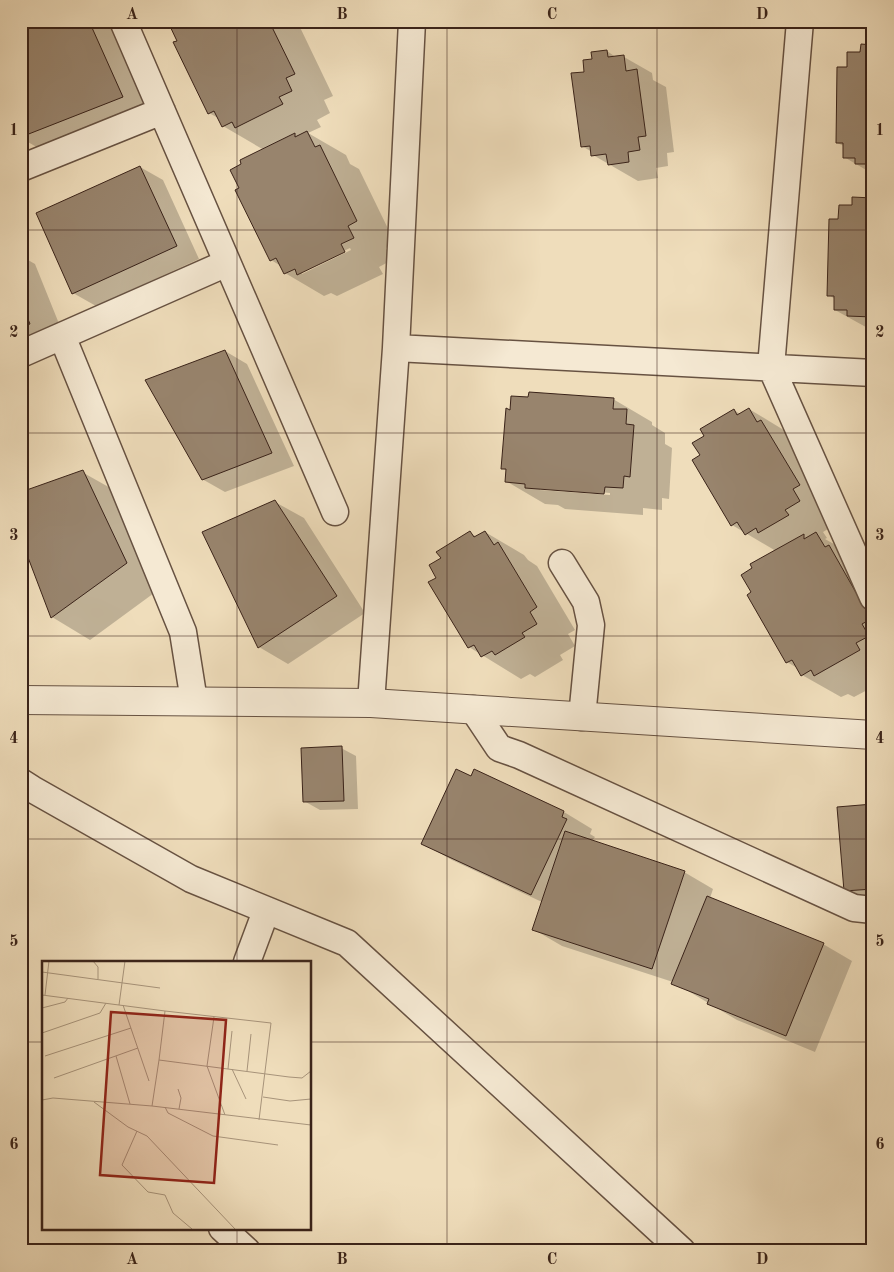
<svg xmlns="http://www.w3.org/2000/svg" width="894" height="1272" font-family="'Old Standard TT',serif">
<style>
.shadow{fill:#0003;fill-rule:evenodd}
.building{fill:#98846d;stroke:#3a2319}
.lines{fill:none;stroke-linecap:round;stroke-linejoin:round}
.minor-casing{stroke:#675242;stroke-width:29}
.tertiary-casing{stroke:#675242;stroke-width:30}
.minor{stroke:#f5e9d3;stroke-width:26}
.tertiary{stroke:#f5e9d3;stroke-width:28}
.grid{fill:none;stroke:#3a2319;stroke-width:1;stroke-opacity:0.55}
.inset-road{fill:none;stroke:#a7937a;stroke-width:1}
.view{fill:#8f2418;fill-opacity:0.15;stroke:#8f2418;stroke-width:2.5}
.inset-edge{fill:none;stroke:#3a2319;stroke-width:2.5}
.neatline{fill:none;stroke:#3a2319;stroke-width:2}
.grid-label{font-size:16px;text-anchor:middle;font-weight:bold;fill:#3a2319}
</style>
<rect width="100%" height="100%" fill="#efddbb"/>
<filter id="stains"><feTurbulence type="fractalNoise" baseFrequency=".004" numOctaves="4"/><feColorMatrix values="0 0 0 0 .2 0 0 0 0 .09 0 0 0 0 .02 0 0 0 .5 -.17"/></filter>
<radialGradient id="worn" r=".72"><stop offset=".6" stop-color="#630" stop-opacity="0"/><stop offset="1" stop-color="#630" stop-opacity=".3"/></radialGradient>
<!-- shadow -->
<path class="shadow" d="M52,21H104L121,31L161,119L59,160L21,138V34Z
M173,21H297L333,96L324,100L330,113L317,120L321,127L308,133L346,155L350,164L359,169L395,243L386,248L392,260L379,267L383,274L337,296L331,293L324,296L285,273L281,266L271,260L241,189L264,150L223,126L220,119L209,113L178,41ZM350,248L351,250L302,274V271Z
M873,46V174L844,157V146L837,143L848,68L862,54Z
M607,51L617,58L624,57L652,73L653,80L666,87L674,152L667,153L668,166L656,168L658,178L638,181L593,155L592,152L582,146L586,73L594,60Z
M140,167L163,180L199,259L96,306L73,293Z
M873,199V331L835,310V299L829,295L840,220L853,207Z
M21,256L35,264L68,346L21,364Z
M225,351L247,364L294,466L225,492L202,479Z
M613,399L652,422V425L665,433V444L672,448L669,499L662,498V510L643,508V515L565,509L558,505L545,504L506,481L507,471L502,468L511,412ZM540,487L610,493V495L540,490Z
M749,409L787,432L838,523L823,532L827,538L825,539L855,556L873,577V687L854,697L848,694L841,697L802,675L799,669L787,662L776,551L732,525L701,456L706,436L734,410L740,414Z
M82,472L121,494L165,585L90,640L52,617Z
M275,502L304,518L365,613L288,664L259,647Z
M485,532L524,555L528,560L537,566L575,630L568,634L575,646L560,655L563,660L535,677L530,674L521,679L469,647L438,578L442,559L470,533L477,537Z
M341,748L356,756L358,809L320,810L304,801Z
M475,771L564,812L592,829L590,834L595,837L592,841L684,872L713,889L710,898L823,944L852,961L815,1052L737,1020L673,982L562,946L533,929L542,902L452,860L423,844L471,778Z
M873,805V907L845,891Z"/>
<!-- building -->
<path class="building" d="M48,21H89L123,97L21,137V32Z
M170,21H269L295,74L286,78L292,91L279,97L283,104L235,128L232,122L222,127L214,111L208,114L173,42L177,41L168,22Z
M861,44L873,45V164H855V158H843V143H836L837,67H847V52H860Z
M607,50L608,57L624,55L626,71L637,69L646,136L638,137L640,150L628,152L629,162L608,165L606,154L591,156L590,146L581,147L571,73L584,72L583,60L592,59L591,52Z
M307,131L315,147L320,145L357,221L348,226L354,238L341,244L345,252L297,275L295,269L284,274L276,258L270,261L235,190L239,188L230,170L241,164L240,160L295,133V137Z
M140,166L177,246L72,294L36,213Z
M852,197L873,198V317L847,316V310H834V296H827L829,219H838L839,205H852Z
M21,302L30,324L21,327Z
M225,350L272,453L202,480L145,380Z
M529,392L614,398L613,409H627L626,424L634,425L630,477L624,476L623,488L605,487L604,494L525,488V484L505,482L506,469H501L506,408L510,410L511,396L528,397Z
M749,408L757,422L761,420L800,485L793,489L800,501L785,510L789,515L758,533L756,528L745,535L737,522L731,526L692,460L700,455L692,443L704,436L700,429L734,409L737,415Z
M83,470L127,563L51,618L21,539V492Z
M275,500L337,596L258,648L202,532Z
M470,531L474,537L485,531L494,545L498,542L537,607L530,612L537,624L522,633L525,637L495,655L492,651L481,657L474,645L468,648L428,582L436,578L429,565L441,558L436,552Z
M816,532L825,547L829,545L871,619L862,624L869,636L856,643L860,650L814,676L811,670L801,676L792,660L786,663L747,595L751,592L741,575L752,568L750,564L804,534V539Z
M342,746L344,801L303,802L301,748Z
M456,769L471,776L474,769L564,811L562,817L567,819L531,895L421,844Z
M873,804V889L844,891L837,807Z
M565,831L685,871L652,969L532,930Z
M707,896L824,943L786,1036L707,1004L709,999L671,984Z"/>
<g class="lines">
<!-- minor casing -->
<g class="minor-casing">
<path id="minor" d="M123,21L335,512
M412,21L396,348L873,373
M800,21L771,367L873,597
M21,168L162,111
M62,336L183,632L194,701
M21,354L227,263
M562,563L586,602L591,625L582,717
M371,703L396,348
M473,709L499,748L519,755L854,908L873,910
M21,782L32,789L191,879L347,943L682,1251
M247,962L266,911
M222,1228L247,1251"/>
</g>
<!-- tertiary casing -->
<g class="tertiary-casing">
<path id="tertiary" d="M21,700L371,703L873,735"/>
</g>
<!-- minor -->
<use href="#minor" class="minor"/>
<!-- tertiary -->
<use href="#tertiary" class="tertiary"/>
</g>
<!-- grid -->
<path class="grid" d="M237,21V962M447,21V1251M657,21V1251M21,230H873M21,433H873M21,636H873M21,839H873M21,1042H44M310,1042H873M237,1228V1251"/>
<!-- overview -->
<g transform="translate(42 961)">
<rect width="269" height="269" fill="#efddbb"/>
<path class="inset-road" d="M51,0L56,6V18M0,11L118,27M0,34L123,50L117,99L247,116L260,117L269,110M3,34L7,0M77,44L83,0M81,44L107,120M0,47L23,41L26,37M123,50L229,62L217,159M172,56L165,105L183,154M0,72L58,52L64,42M3,95L89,67M74,95L88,143M186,108L190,70M190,108L204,138M205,110L209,73M12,117L96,87M136,128L139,137L137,148M221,136L248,140L269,138M0,139L11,137L110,145L269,164M52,141L86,166L105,175L193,268M110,145L117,99M123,146L126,152L171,175L236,184M95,170L80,204L106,231L123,234L131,252L150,268"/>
<path class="view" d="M69,51L184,59L172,222L58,214Z"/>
<rect width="269" height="269" class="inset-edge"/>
</g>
<!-- margin -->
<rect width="894" height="1272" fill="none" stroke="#efddbb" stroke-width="55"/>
<rect x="28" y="28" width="838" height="1216" class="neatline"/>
<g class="grid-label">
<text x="132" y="19">A</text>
<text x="342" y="19">B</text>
<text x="552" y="19">C</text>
<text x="762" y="19">D</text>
<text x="14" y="135">1</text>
<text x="880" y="135">1</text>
<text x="14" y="337">2</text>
<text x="880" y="337">2</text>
<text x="14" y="540">3</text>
<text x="880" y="540">3</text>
<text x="14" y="743">4</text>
<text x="880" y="743">4</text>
<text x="14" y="946">5</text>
<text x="880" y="946">5</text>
<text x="14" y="1149">6</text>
<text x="880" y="1149">6</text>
<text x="132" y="1264">A</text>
<text x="342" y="1264">B</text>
<text x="552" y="1264">C</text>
<text x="762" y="1264">D</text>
</g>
<rect width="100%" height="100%" filter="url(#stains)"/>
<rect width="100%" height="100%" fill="url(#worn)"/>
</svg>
